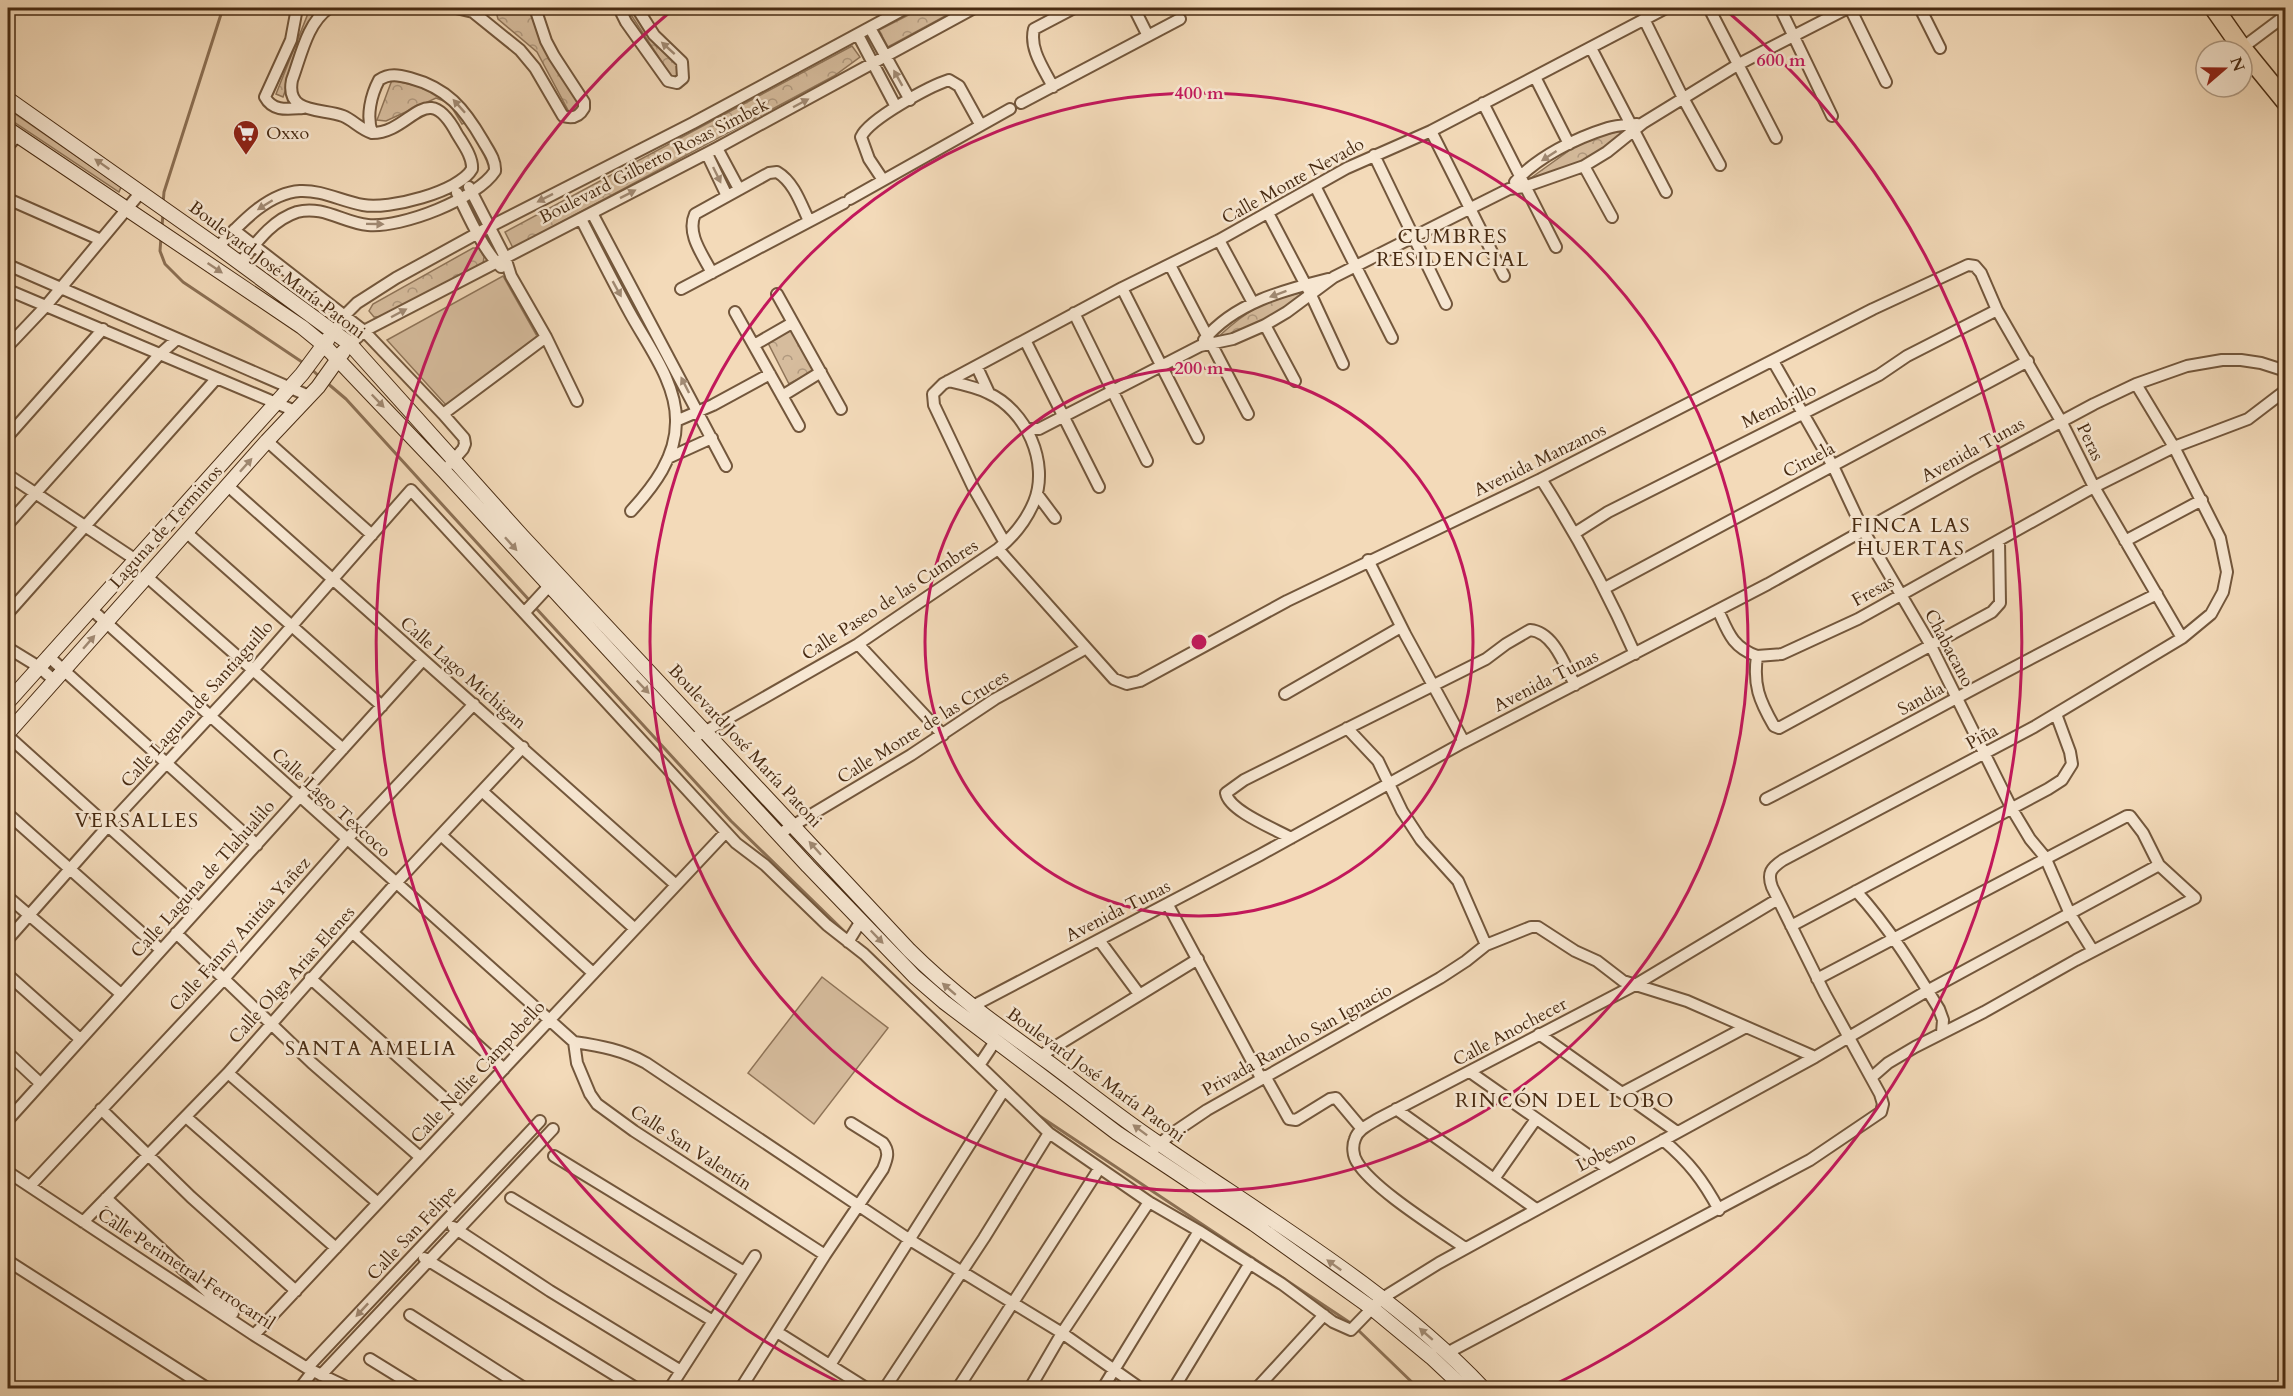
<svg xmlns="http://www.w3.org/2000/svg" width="2293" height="1396" font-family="Cardo,serif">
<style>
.green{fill:#d6bc9d;stroke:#8f7458;stroke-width:1.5}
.park{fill:url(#park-crowns);stroke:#8f7458;stroke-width:1.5}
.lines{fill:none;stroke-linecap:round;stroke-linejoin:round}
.stream{stroke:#8c7054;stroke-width:3}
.street-casing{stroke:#73573c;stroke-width:14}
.secondary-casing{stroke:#482b12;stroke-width:16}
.highway-casing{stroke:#482b12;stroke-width:21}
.street{stroke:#f7e7d2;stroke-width:10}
.secondary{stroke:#f7e7d2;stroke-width:14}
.highway{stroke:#f3dab9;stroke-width:18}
.rail-casing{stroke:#482b12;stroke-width:5}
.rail{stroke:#f7e7d2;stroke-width:3;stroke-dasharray:9;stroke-linecap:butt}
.oneway{fill:#a08972}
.ring{fill:none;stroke:#c2185b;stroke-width:3}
.labels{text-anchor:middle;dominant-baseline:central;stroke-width:5;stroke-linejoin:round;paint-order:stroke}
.poi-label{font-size:18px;fill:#482b12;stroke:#f7e7d2;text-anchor:start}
.street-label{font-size:18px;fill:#482b12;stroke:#f7e7d2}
.neighbourhood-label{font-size:20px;letter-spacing:1.5px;fill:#482b12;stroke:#f7e7d2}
.centre{fill:#c2185b;stroke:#f7e7d2;stroke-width:3}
.ring-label{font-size:18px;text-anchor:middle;font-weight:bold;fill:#c2185b;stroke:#f7e7d2;stroke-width:5;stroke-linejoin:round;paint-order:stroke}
</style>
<defs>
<pattern id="park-crowns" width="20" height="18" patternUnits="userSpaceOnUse" patternTransform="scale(1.5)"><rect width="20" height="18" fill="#d6bc9d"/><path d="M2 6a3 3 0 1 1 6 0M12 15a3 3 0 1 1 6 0" fill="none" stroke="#b0997f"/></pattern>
</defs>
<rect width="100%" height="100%" fill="#f3dab9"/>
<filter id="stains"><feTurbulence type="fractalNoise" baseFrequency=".00333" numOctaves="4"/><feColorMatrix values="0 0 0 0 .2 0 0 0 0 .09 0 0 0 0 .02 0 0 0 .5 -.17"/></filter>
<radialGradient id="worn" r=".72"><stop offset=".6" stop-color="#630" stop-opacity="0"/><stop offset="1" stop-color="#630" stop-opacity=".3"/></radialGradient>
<!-- green -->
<path class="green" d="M8,109L121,187L119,192L8,118Z
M503,276L538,338L446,405L387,340Z
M822,977L888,1028L814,1124L748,1073Z"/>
<!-- park -->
<path class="park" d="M307,8H315L283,97L276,94L307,16Z
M495,8H531L581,102L580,113L569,112L537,52L498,19Z
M628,8H635L678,62L681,76L675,82L631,15Z
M922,8H960L888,47L879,30Z
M852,46L860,57L834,76L513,248L505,232Z
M392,80L438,91L467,122L462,124L449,103L436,98L386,121L377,120Z
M1628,129L1600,152L1577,165L1528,180L1570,150L1593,138Z
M473,248H479L484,257L483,264L381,317H374L369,311L373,304Z
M1308,291C1276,316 1257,329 1217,338C1249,308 1266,300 1308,291Z
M793,327L815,370L789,384L767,341Z"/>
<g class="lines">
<!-- stream -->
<path class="stream" d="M163,204L164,192L223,8
M162,227L163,213
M161,237L160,251L165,264L183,282L305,364
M310,368L321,378
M326,382L346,399L530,601
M534,606L731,821L848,935
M1038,1115L1352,1324
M1357,1329L1418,1388"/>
<!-- street casing -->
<g class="street-casing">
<path id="street" d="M297,8L291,40L265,97C273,112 288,109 303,108
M456,8L473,12L484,8
M619,8L626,22L668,81L677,83L683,78L682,62L654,35L637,8
M1134,8L1148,36
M1709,8L1776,138
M1780,8L1832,116
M1850,8L1886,82
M1920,8L1940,48
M473,12L520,50L535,68L563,116C573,119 579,117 584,108V102L554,56L546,41L535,8
M1644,19L1683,98L1720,165
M870,28L910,100
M858,35L896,107
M1591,48L1666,192
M2242,48L2286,15
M1535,77L1569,144
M1053,87C1044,69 1029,49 1034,29L1074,8
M1021,103L1180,19
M1483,103L1556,247
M1431,131L1504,276
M8,146L17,136
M717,148L739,189
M707,154L727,196
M1374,155L1446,304
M1584,166L1612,217
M883,180L869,159L861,137C869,119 930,86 949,80L959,86L980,124
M1515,182C1537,157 1576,138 1608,128C1617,125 1627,125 1637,124
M1315,186L1392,338
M469,187L505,257L511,276L546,337L577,401
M457,193C468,215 483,250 501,267
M8,199L101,240
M850,199L1010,109
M592,213L726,466
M1268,213L1311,295L1343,364
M581,219C597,250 613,282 630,313C648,346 677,383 676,422C676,457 654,486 631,511
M234,230L364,331L443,414L464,438L465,444L463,449L450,464
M1219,240L1253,303
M218,247C239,225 267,193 300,191C322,190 341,201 363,205C388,210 459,192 472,169C473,157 463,144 457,134C426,76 412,133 372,133C360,129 353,120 343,116C323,108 285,115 292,80C301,56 307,23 329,8
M240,263C256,243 272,220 297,212C323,205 344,223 368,225C402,228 477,199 495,171C496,160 488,150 483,141C464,108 447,88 410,78C399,75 389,73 379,80C371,95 366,116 372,133
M8,265L309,396
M1170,265L1248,414
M712,273C703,255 686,234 695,214L769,173L777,172C794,182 801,204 809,221
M1122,288L1198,438
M681,289L844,203
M8,290L295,411
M777,294L841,409
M735,312L799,426
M1074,313L1147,461
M1265,325L1295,381
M335,331L345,315L357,303L396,278L489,227L693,123L906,8
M1025,340L1099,487
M1204,340C1234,303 1284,290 1328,279
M350,344L364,331L717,148L974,8
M754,345L792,323
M8,346L45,307L141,192
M1773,361L1833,466L1863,530L1930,644L2012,809L2030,839L2045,857L2070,914L2093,951
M977,367L989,393
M782,396L821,372
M443,414L546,337
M676,421L713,405L770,374
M1026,429H1039L1200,346L1233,339L1265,325L1287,312L1334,277L1469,209L1509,189L1524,187L1584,166L1607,152L1643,123L1739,64L1848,8
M8,436L103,329
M267,441L372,535
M668,458L712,438
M8,475L136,560
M1541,479C1577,535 1608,593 1635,654
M228,486L676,885
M1037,494L1055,518
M8,524L159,355L177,339
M186,532L382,706
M1575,533L1608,512L1879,375L1907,356L1997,310
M2125,541L2202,500
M1005,543L973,487L934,405L933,394L943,384L1122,288L1219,240L1347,168L1431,131L1666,8
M998,549L1114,679L1127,684L1140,681L1287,601L1541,479L1873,309L1968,265L1975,266L1981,273L1997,310L2061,421L2094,487L2182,638
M1368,560L1405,634L1464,742
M146,576L343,749
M1605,588L2028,361
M91,609L574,1042
M1718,610C1728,632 1732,647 1757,656C1753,685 1759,700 1774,726L1779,728L1992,612L2000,603L1999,541
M525,612L549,586
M8,613L216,379
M858,644L943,735
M8,648L39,667L55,681
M48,656L257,845
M1757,656L1782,654L1858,619L2094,487L2174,447L2248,419L2286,390
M1285,694L1401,627
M8,736L199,908
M692,739L858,644L998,549C1014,536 1026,521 1034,502C1050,463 1026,410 988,393C976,387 961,384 948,381
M482,791L635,929
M1766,799C1897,732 2024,659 2157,594
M8,814L161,950
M779,834L911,755L995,699L1085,649
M441,835L593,973
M1291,838C1275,829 1229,811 1226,793L1244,780L1486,659L1506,644L1530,630C1554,632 1565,666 1575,685
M1856,891C1888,926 1914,968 1939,1009L1943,1020L1942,1033
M8,897L121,994
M1168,905L1261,1078
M1791,926L2048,789L2062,780L2072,764L2070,752L2056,714
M352,932L504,1069
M176,933L312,1063L420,1157
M8,939L108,826L254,669L411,490L736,843L765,865L827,925L864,954L1049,1133L1149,1202L1199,1231L1282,1284L1333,1322L1351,1330L1381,1299L1439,1263L1815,1057L1927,991L2159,865
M1099,940L1139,994
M848,942L861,921
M1486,945L1531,927H1538L1575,951L1597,961L1623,981L1687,1001L1815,1057
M8,975L80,1039
M310,978L461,1113
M1817,979L2127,816H2130L2143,833L2159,865L2195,898L2076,960L1984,1012L1915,1047L1888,1063L1872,1077
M971,1007L1260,855L1464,742L1768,584L1971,470L2094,404L2136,384L2187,366L2222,360H2241L2261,363L2286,371
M1539,1034L1677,1132
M574,1042C601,1046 623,1050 646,1063L910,1240L1062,1333L1140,1388
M574,1042L577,1063L590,1094L597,1104L634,1131L825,1255
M8,1053L40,1083
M1040,1056L1198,959
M980,1064L996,1040
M1470,1072L1608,1169
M228,1073L378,1203
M1265,1076L1289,1119L1296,1120L1330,1099L1336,1098L1362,1129
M1622,1093L1746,1027
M101,1109L191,1197L296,1291
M1396,1109L1536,1209
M186,1117L336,1248
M8,1120L423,660
M1663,1140C1689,1162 1703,1180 1719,1210
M1155,1148L1170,1135L1207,1110L1440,978L1466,961L1486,945L1458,881L1421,840L1402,811L1378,761L1347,728
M554,1156L744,1272
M8,1172L254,1335L307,1368L349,1388
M1494,1179L1536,1119
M30,1186L223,980L347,839L474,704
M106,1198L212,1296L233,1313
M511,1198L713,1321
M83,1222L228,1073L396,883L523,747
M453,1227L550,1291L681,1371
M1465,1248C1438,1229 1373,1189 1357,1162C1353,1156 1352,1146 1355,1139C1358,1129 1370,1124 1378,1119L1635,985L1778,899
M424,1258L636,1388
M8,1261L207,1388
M410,1315L524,1388
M777,1332L866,1388
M254,1335L726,832
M1447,1353L1810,1160L1881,1112L1883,1104L1880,1094L1825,994L1772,887C1767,873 1771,868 1783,860L2034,727L2182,638L2211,614L2223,592L2227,572L2220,538L2174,447L2136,384
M370,1359L417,1388
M830,1365L1004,1090
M307,1368L540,1121
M321,1375L553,1129
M300,1388L313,1371
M670,1388L755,1256
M741,1388L825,1255L883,1169C887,1159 890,1152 883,1143L851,1123
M885,1388L984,1238L1049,1133
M958,1388L1099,1169
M1030,1388L1062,1333L1149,1202
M1103,1388L1199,1231
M1174,1388L1250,1263
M1257,1388L1324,1315"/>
</g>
<!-- secondary casing -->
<g class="secondary-casing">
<path id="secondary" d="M8,99L218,247L350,344L522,536L909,950C953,994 1001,1028 1051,1064C1087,1091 1123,1120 1161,1145C1270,1220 1392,1292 1483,1388
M8,129L302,327L324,345L444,471L808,866L915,977L944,1002L1117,1133L1254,1224L1373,1309L1431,1357L1464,1388
M8,702L302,374L328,339
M8,733L267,441L318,387L343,352"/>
</g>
<!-- highway casing -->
<g class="highway-casing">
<path id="highway" d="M2214,8L2242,48L2286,102"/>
</g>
<!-- street -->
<use href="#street" class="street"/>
<!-- secondary -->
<use href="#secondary" class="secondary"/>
<!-- highway -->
<use href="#highway" class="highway"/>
<!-- rail casing -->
<g class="rail-casing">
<path id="rail" d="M2280,8L2286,15"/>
</g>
<!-- rail -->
<use href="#rail" class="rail"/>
</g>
<!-- one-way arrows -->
<defs><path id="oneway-solid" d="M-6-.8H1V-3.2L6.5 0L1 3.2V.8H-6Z" transform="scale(1.5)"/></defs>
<g class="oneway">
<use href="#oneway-solid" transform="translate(668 48) rotate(-138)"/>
<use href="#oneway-solid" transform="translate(898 78) rotate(-119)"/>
<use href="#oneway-solid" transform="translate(801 103) rotate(-28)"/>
<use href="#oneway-solid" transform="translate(459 106) rotate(-132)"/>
<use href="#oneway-solid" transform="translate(1549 156) rotate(147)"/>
<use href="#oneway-solid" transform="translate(102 164) rotate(-145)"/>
<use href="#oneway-solid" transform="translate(717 175) rotate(64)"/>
<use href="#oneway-solid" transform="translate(628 194) rotate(-27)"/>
<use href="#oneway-solid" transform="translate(545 198) rotate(153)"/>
<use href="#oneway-solid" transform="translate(265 205) rotate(148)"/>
<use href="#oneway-solid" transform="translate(375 224) rotate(1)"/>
<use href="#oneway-solid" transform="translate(215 268) rotate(34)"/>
<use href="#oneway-solid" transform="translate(617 289) rotate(61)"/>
<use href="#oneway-solid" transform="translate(1278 294) rotate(160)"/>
<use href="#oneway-solid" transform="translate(399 313) rotate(-28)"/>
<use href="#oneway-solid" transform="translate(685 385) rotate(-117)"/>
<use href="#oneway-solid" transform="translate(378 401) rotate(46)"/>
<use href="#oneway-solid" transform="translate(246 465) rotate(-48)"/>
<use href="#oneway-solid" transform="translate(511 544) rotate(48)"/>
<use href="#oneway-solid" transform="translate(89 642) rotate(-49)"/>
<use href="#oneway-solid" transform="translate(643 687) rotate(46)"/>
<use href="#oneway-solid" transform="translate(815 848) rotate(-132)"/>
<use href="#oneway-solid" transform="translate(877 937) rotate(46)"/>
<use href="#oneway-solid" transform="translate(949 989) rotate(-139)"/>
<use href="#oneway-solid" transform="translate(1140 1130) rotate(-143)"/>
<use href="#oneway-solid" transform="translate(1334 1265) rotate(-144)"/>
<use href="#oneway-solid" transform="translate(362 1310) rotate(133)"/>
<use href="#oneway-solid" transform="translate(1426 1334) rotate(-139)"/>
</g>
<!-- distance rings -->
<g class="ring">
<circle cx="1199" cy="642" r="274"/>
<circle cx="1199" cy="642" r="549"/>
<path d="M851 1388A823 823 0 0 1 670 12M1728 12A823 823 0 0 1 1547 1388"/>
</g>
<!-- icons -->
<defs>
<g id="supermarket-pin" transform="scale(1.35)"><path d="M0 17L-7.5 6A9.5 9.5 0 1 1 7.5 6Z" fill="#8f2418" stroke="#f7e7d2"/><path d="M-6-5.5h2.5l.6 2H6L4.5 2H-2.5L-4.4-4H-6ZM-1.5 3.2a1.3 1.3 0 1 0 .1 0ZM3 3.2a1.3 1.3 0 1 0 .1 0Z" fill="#fff"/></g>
</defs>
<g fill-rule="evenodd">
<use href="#supermarket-pin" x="246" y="133"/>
</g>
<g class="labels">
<!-- poi labels -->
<g class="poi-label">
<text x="266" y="133">Oxxo</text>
</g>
<!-- street labels -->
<g class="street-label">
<text transform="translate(654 161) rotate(-27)">Boulevard Gilberto Rosas Simbek</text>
<text transform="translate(1293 181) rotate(-29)">Calle Monte Nevado</text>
<text transform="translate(277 270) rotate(37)">Boulevard José María Patoni</text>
<text transform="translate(1779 406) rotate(-26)">Membrillo</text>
<text transform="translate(2090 442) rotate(64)">Peras</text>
<text transform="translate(1973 450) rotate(-29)">Avenida Tunas</text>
<text transform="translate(1540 460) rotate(-26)">Avenida Manzanos</text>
<text transform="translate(1809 460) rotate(-28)">Ciruela</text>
<text transform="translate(166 527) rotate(-48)">Laguna de Terminos</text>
<text transform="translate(1873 591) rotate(-29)">Fresas</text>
<text transform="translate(890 600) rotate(-33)">Calle Paseo de las Cumbres</text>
<text transform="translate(1949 648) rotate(62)">Chabacano</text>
<text transform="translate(463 673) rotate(41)">Calle Lago Michigan</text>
<text transform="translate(1546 681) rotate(-27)">Avenida Tunas</text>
<text transform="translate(1921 699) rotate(-29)">Sandia</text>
<text transform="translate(197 704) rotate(-48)">Calle Laguna de Santiaguillo</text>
<text transform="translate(923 727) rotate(-32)">Calle Monte de las Cruces</text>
<text transform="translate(1982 737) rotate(-29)">Piña</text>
<text transform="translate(745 746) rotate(47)">Boulevard José María Patoni</text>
<text transform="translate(331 803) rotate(42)">Calle Lago Texcoco</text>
<text transform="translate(203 879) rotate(-48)">Calle Laguna de Tlahualilo</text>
<text transform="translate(1118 911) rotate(-27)">Avenida Tunas</text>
<text transform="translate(240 934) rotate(-48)">Calle Fanny Anitúa Yañez</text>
<text transform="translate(292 975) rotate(-48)">Calle Olga Arias Elenes</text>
<text transform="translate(1510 1032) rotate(-28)">Calle Anochecer</text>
<text transform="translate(1297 1040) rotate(-29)">Privada Rancho San Ignacio</text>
<text transform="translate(478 1072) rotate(-47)">Calle Nellie Campobello</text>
<text transform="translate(1096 1075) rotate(36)">Boulevard José María Patoni</text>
<text transform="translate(691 1148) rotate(33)">Calle San Valentín</text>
<text transform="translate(1606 1152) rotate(-28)">Lobesno</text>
<text transform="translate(412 1233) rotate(-47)">Calle San Felipe</text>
<text transform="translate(186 1269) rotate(33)">Calle Perimetral Ferrocarril</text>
</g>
<!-- neighbourhood labels -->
<g class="neighbourhood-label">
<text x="1453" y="236">CUMBRES<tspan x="1453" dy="23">RESIDENCIAL</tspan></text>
<text x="1911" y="525">FINCA LAS<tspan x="1911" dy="23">HUERTAS</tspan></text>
<text x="137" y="820">VERSALLES</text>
<text x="371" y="1048">SANTA AMELIA</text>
<text x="1565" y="1100">RINCÓN DEL LOBO</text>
</g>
</g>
<circle cx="1199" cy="642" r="9" class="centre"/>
<g class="ring-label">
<text x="1781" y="66">600 m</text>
<text x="1199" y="99">400 m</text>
<text x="1199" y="374">200 m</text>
</g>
<!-- margin -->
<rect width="2293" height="1396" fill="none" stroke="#f3dab9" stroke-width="30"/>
<rect x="9" y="9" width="2275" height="1378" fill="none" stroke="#482b12" stroke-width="3"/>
<rect x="15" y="15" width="2263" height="1366" fill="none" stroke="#482b12" stroke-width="1.5"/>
<!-- north arrow -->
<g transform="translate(2224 69) rotate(70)"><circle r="28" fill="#f7e7d2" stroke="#b19c85" stroke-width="1.5"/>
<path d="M0-4.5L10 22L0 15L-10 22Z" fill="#8f2418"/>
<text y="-9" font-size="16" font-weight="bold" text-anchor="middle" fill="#482b12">N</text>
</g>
<rect width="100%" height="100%" filter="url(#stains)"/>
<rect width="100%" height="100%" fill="url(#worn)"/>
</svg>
